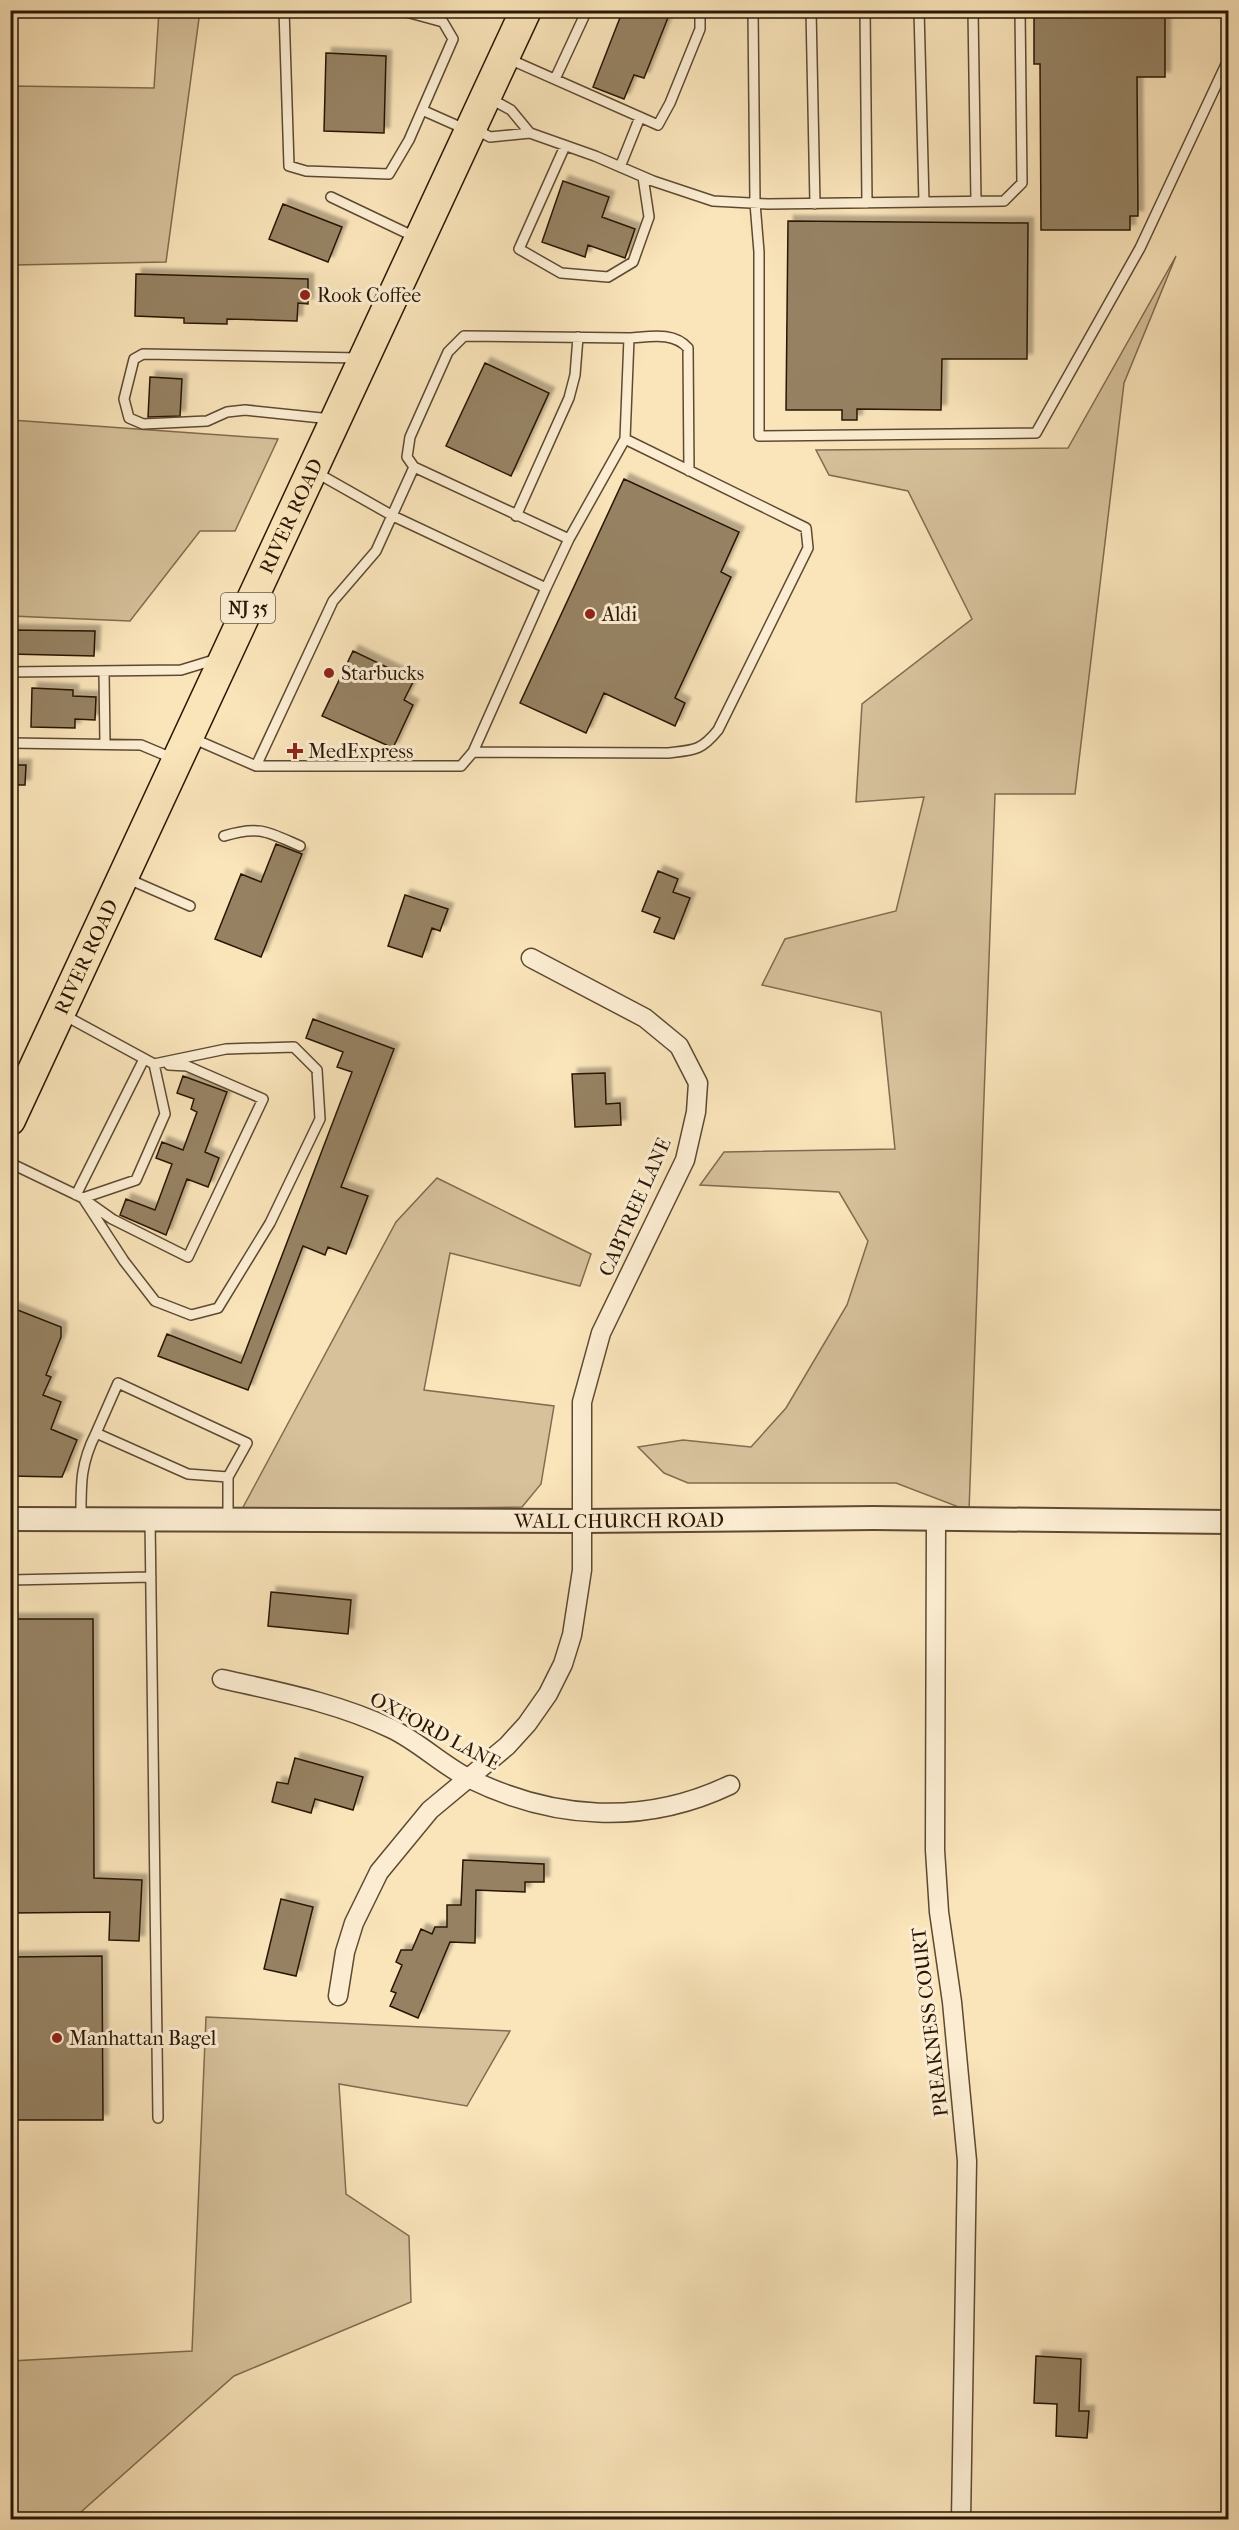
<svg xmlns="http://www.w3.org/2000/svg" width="1239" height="2530" font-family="'IM FELL French Canon',serif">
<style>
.green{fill:#d6c19b;stroke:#806c50;stroke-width:1.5}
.building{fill:#968263;stroke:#291705;stroke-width:1.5;filter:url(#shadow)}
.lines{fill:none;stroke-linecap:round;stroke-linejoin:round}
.service-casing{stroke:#5d4a32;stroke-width:12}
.minor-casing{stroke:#5d4a32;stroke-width:21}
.tertiary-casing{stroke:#5d4a32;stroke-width:26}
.trunk-casing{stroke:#291705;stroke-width:33}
.service{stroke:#fcedd2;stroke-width:9}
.minor{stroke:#fcedd2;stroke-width:18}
.tertiary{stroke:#fcedd2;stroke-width:22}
.trunk{stroke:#fae4ba;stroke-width:30}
.poi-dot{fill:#8f2418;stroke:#fcedd2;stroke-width:2}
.labels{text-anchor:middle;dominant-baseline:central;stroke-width:6;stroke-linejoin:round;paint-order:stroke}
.shield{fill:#fcedd2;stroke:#685742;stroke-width:1.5}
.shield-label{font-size:18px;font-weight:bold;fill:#291705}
.poi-label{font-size:20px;fill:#291705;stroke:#fcedd2;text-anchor:start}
.street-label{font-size:20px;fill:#291705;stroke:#fcedd2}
</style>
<defs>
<filter id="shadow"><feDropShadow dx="5.5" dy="-5.5" stdDeviation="1.5" flood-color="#0004"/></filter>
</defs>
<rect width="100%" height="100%" fill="#fae4ba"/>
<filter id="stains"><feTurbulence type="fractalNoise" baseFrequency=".00333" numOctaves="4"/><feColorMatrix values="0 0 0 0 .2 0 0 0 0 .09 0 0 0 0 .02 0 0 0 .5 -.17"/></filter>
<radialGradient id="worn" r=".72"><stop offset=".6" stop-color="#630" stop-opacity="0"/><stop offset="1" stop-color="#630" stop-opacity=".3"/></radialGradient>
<!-- green -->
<path class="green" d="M159,11H200L166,262L14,265L11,290V86L154,88Z
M1176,256L1124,383L1075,794H995L969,1511L896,1483H688L664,1473L638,1447L683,1440L751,1447L786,1408L847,1305L868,1241L839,1192L700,1185L724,1152L895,1149L881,1012L762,985L785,939L896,911L924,797L856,802L862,704L972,619L908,491L829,475L816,450L1068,448Z
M11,420L278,439L235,531H200L130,621L11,616Z
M437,1178L591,1254L580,1286L450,1253L424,1390L554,1406L541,1484L522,1507L241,1511L396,1222Z
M206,2017L510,2031L467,2106L339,2084L346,2194L409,2236L411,2302L234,2376L73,2519H11V2361L192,2351Z"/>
<!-- building -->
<path class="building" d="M623,10H671L644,78L634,75L624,99L593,87Z
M1034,10H1165V77H1137L1138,216H1130V230H1041L1040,64H1034Z
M326,53L386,56L384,133L324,131Z
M563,181L609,197L602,217L635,229L625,258L588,245L585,257L542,242Z
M283,204L342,227L328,262L269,239Z
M788,221L1028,223L1027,359H942L941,410L857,409V420H842V410H786Z
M136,274L308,279V304L298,303L297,321L227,319V324L184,323V318L135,316Z
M485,363L549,393L511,476L446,446Z
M150,377L182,379L180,416L148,417Z
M624,479L739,532L721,572L731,577L675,698L685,703L675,726L604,693L586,733L520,703Z
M10,630L95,631L94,656L10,654Z
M353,651L414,680L404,700L413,705L393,748L322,716Z
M32,688L73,690V696L96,697L95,720L75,719V728L31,727Z
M10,765H26L25,785H10Z
M276,844L302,854L261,957L215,939L241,874L261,882Z
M658,871L678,879L673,892L690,898L674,939L654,932L660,918L642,911Z
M405,895L448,909L440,931L432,928L422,957L388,946Z
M313,1019L394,1049L341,1187L368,1196L346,1254L328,1247L325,1255L303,1246L248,1390L158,1356L167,1334L241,1363L352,1072L337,1067L343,1052L306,1038Z
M605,1073L606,1104L620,1103L621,1125L575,1127L572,1074Z
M183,1076L227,1092L205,1152L219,1158L208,1187L187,1179L166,1235L120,1215L126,1199L155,1210L172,1164L156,1158L162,1142L183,1150L197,1112L191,1109L194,1099L177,1093Z
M10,1307L61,1327V1337L46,1375L51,1377L43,1395L61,1402L51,1429L77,1440L62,1477L10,1476Z
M271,1592L351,1600L348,1634L268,1626Z
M10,1619H93L94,1878L142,1880L139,1941L109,1940L110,1912L10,1913Z
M295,1758L363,1777L353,1810L315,1799L311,1813L272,1802L277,1782L288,1784Z
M463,1860L544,1864V1882H525V1892L476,1890L475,1943L450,1942L418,2018L390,2006L396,1993L391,1991L402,1965L396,1962L401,1950H412L421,1929L432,1934L435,1927H447V1905H461Z
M281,1899L313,1907L296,1976L264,1969Z
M102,1956L103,2120H10V1957Z
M1036,2356L1081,2359L1079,2411H1089L1087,2438L1056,2436L1057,2404L1034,2403Z"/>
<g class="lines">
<!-- service casing -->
<g class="service-casing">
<path id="service" d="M284,10L289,166L306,171L389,174L409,140L453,39L443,22L399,10
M753,10L755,203L759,252V436L1036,433L1140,248L1228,60
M811,10L815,204
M865,10L867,203
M919,10L924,202
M973,10L976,201
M509,59L658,125L670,103L700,29V10
M555,79L587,10
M489,98L511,110L530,133
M422,110L467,130
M475,129L490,137L530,133L595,156L653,181L713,201L768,204L1004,201L1022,183L1020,10
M565,146L519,249L561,273L608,277L633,262L649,217L643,177
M620,167L640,117
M331,197L417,238
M629,338C649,337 673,331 688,348L689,471
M331,419L245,410L227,412L207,421L143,424L129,418L124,399L134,359L143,354L359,358
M414,467L569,539L625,439
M516,516L569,398L575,375L578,337
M546,588L569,539
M10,672L181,670L217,659
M104,672L105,744
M192,738L256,766H461L473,752L546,588L393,516L317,473
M10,743L141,745L172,758
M256,766L333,601L376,551L414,467L407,457L410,437L448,352L464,336L629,338L625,439L806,528L808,548L718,730C701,751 694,750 668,753L473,752
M224,836C259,825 268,832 300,846
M126,878L190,906
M10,1163L83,1198L136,1180L165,1114L154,1064L62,1014
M76,1195L144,1059
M83,1198L124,1261L155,1301L191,1315L218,1308L270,1223L320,1119L317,1070L294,1047L226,1049L154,1064
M88,1202L112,1219L188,1257L263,1099L187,1066L169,1065
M81,1519C81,1484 80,1465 96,1433
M150,1519L158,2118
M228,1520V1477L188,1474L96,1433L118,1383L247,1443L228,1477
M10,1580L151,1577"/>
</g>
<!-- minor casing -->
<g class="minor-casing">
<path id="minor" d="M936,1519L935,1850L939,1912L952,2002L967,2161L961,2520
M222,1679C280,1692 338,1703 392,1729C419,1742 441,1764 468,1778C553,1820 644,1826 730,1785
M338,1996L345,1952L354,1923L379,1872L430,1810L507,1746L527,1724L548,1694L563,1664L572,1635L582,1570V1402L601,1333L685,1160L696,1112L698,1083L679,1046L645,1018L531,958"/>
</g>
<!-- tertiary casing -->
<g class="tertiary-casing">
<g id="tertiary">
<path id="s1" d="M10,1519L583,1521L874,1518L1228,1522"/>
</g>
</g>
<!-- trunk casing -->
<g class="trunk-casing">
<g id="trunk">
<path id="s2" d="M10,1120L526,10"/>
</g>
</g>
<!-- service -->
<use href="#service" class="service"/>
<!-- minor -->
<use href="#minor" class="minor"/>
<!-- tertiary -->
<use href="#tertiary" class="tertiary"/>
<!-- trunk -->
<use href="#trunk" class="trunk"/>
</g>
<!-- markers -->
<g class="poi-dot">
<circle cx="305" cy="295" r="6"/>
<circle cx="590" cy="614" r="6"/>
<circle cx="329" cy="673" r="6"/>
<path d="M292 742h6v6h6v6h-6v6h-6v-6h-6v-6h6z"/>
<circle cx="57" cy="2038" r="6"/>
</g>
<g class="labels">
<!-- shield labels -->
<rect class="shield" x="221" y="593" width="54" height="30" rx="4.5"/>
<g class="shield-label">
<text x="248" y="608">NJ 35</text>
</g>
<!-- poi labels -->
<g class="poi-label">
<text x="317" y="295">Rook Coffee</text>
<text x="602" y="614">Aldi</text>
<text x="341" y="673">Starbucks</text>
<text x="308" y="751">MedExpress</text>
<text x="69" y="2038">Manhattan Bagel</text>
</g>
<!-- street labels -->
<g class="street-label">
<text stroke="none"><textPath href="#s2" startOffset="666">RIVER ROAD</textPath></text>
<text stroke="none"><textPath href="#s2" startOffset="180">RIVER ROAD</textPath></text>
<text transform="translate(635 1207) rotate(-66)">CABTREE LANE</text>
<text stroke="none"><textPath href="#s1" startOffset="609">WALL CHURCH ROAD</textPath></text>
<text transform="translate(435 1731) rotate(28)">OXFORD LANE</text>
<text transform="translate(930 2022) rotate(-97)">PREAKNESS COURT</text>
</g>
</g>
<!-- margin -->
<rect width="1239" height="2530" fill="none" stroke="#fae4ba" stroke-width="36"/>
<rect x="12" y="12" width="1215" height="2506" fill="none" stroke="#291705" stroke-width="3"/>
<rect x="18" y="18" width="1203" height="2494" fill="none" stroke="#291705" stroke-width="1.5"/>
<rect width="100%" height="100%" filter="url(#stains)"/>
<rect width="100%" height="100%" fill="url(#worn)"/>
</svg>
